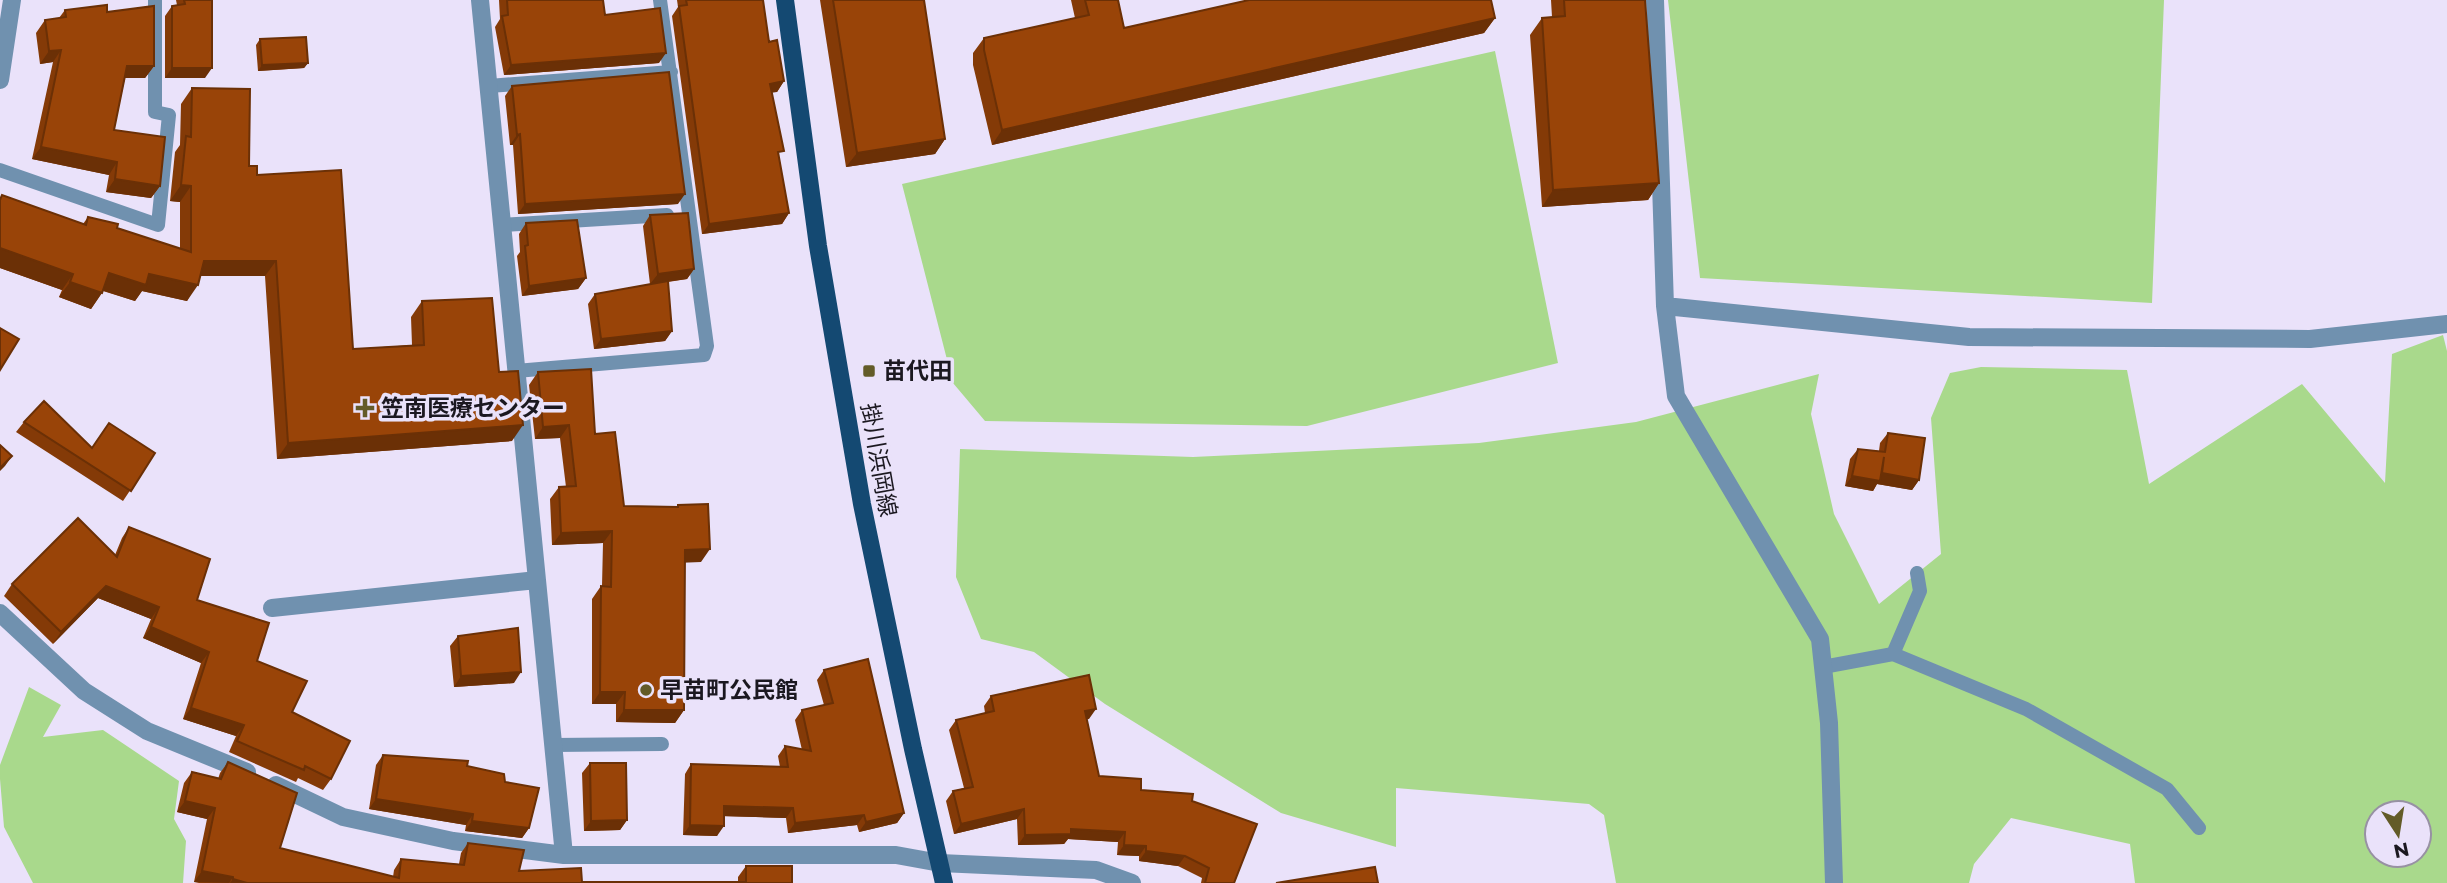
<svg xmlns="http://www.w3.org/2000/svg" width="2447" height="883" font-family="Montserrat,'Noto Sans JP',sans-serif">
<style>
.green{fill:#a9d98c;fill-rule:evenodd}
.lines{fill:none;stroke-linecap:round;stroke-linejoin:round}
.lane{stroke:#7091af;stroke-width:14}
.street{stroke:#7091af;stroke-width:18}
.primary{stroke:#144972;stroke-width:18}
.wall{fill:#843a07}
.shaded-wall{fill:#6b3006}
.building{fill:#994408;stroke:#6b3006;stroke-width:2}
.poi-dot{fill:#635b28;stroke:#eae2fa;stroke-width:2.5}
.labels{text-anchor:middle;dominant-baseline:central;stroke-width:7;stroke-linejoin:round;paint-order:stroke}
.poi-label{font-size:23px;font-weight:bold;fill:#1b1820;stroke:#eae2fa;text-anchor:start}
.street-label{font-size:23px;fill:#1b1820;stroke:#eae2fa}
</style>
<rect width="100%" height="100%" fill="#eae2fa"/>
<!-- green -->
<path class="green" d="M1668,0H2164L2152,303L1700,278Z
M1495,51L1558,363L1307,426L985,421L953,383L902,184Z
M2443,335L2447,351V883H2135L2130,844L2011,818L1974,864L1969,883H1616L1604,815L1589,804L1396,788V847L1281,813L1105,704L1034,652L981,639L956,577L960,449L1193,457L1479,443L1636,422L1819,374L1811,414L1834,514L1879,604L1941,554L1931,418L1950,373L1981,367L2127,370L2149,484L2302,384L2385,483L2392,354ZM2377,813H2419V855H2377Z
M29,687L61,705L43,737L103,730L179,781L174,819L186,841L183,883H33L4,827L0,779V765Z"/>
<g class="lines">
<!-- lane -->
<path class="lane" d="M489,86L671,72
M0,170L158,225L169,115L155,112V0
M502,225L667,215
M516,371L704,355L707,346L660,0
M1893,654L1920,591L1917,573
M1823,667L1893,654L2026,709L2167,789L2199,828
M553,745L662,744"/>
<!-- street -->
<path class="street" d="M480,0L564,855
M1655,0L1665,306L1676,396L1820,639L1829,723L1834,883
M0,80L12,0
M1665,306L1969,337L2310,339L2447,324
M272,608L537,580
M0,613L84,691L147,731L247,772
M276,785L343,817L453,841L564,855H896L940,863L1096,870L1132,883"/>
<!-- primary -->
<path class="primary" d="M785,0L818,246L862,504L913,749L944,883"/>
</g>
<!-- wall -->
<path class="wall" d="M176,0H212L205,78H165V16L172,6L177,5Z
M499,0H603L605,15L659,63L504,75L495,27L500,19Z
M677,0H763L769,42L784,81L777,92H772L779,159L789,213L782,224L702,234L672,16L678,7Z
M820,0H924L945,139L935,154L846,167Z
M1071,0H1118L1124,28L1495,18L1484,33L992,145L973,65V53L984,38L1075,18Z
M1551,0H1645L1659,183L1648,200L1542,207L1530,35L1542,18L1552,17Z
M65,10L107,12L154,66L145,78H125L114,130L160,186L151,198L106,192L109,175L32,159L53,62L40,64L36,33L45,20L59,18Z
M260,39L308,63L304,68L258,71L256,45Z
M512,86L678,204L518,214L513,145H510L505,96Z
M192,88L249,166L257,175L353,349L412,345L411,317L422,301L499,372L512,441L277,459L265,276H201L187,301L142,291L135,301L103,291L91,309L59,297L62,290L0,268V198L2,195L83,224L88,217L117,228L180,249V202L170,201L175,152L180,145L181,104Z
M650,215L694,269L687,279L668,282L672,331L665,341L594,349L588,304L595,294L650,284L643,226Z
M526,223L586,278L578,289L522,296L517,256L520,252L519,234Z
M538,372L595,434L624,506L677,507L678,505L701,562H685L684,710L675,723L616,722V704H592V599L601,586H602L603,543L552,545L550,499L559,487H566L560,438L535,439L529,385Z
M24,422L92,448L155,453L123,501L16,432Z
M1888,433L1919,480L1912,490L1877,484L1873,491L1845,486L1850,459L1858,449L1879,451L1880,443Z
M129,527L197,600L257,661L292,712L331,779L323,790L298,778L296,782L229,752L236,736L183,719L201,663L143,638L151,619L98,598L53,644L4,596L12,584L115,555L122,538Z
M458,636L514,683L454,687L450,646Z
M824,670L904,813L897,823L859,832L857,825L788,833L786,818L724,816L717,836L683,835L685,774L691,764L780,767L778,756L785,746L802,750L795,720L802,710L824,705L817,680Z
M991,696L1089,719H1087L1099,776L1141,790L1192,801L1234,883H1201L1202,878L1178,866L1139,861V856L1117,855L1118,842L1068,839L1064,844L1018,845L1017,819L954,834L946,801L953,791L964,788L949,730L956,720L985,713L984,706Z
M383,755L467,766L505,782L529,828L522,838L465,831L466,825L369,809L376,765Z
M228,762L280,848L393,877L394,870L401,859L459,864L461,853L468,843L519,871L582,882H738V877L746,866L792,883H199L194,882L207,819L177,812L184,783L192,772L218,779L220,773Z
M590,763L627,820L620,830L584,831L582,773Z"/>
<!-- shaded-wall -->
<path class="shaded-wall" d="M1495,18L1484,33L992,145L1002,130Z
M61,50L53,62L40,64L49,51Z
M666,53L659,63L504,75L511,65Z
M308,63L304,68L258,71L262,65Z
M127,66H154L145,78H119Z
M172,68H212L205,78H165Z
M784,81L777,92L763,94L770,84Z
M520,134L513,145H510L517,135Z
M945,139L935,154L846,167L857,153Z
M41,147L117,162L109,175L32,159Z
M115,179L160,186L151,198L106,192Z
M1659,183L1648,200L1542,207L1553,190Z
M181,185L191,186L180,202L170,201Z
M685,194L678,204L518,214L525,204Z
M789,213L782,224L702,234L709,224Z
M0,248L73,274L62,290L0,268Z
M204,261H276L265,276H193Z
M694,269L687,279L650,284L658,274Z
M109,273L149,274L198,285L187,301L142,291L135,301L98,289Z
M586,278L578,289L522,296L529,286Z
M70,282L102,293L91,309L59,297Z
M672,331L665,341L594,349L601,339Z
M523,425L512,441L277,459L288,443Z
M569,425L560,438L535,439L543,427Z
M12,456L5,466L0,471V468Z
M1882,473L1919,480L1912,490L1877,484L1873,491L1845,486L1852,476L1877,480Z
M612,531L603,543L552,545L561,533Z
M710,549L701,562L676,563L685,550Z
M106,586L159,607L151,619L98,598L53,644L61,632Z
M151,627L209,652L201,663L143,638Z
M521,672L514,683L454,687L461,676Z
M600,692H625L616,704H592Z
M191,708L244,725L236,736L183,719Z
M1096,709L1089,719L1078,721L1085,711Z
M624,710H684L675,723L616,722Z
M376,799L473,814L466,825L369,809Z
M185,801L215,808L207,819L177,812Z
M724,806L793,808L786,818L718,816Z
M1024,809L1017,819L954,834L961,824Z
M904,813L897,823L859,832L866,822Z
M864,815L857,825L788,833L795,823Z
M627,820L620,830L584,831L591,821Z
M472,821L529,828L522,838L465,831Z
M690,825L724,826L717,836L683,835Z
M1071,829L1125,832L1118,842L1068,839L1064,844L1018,845L1025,835Z
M1124,845L1146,846L1139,856L1117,855Z
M1146,851L1185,856L1178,866L1139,861Z
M202,871L233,877L229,883L194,882Z
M233,879L247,883H230Z"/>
<!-- building -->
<path class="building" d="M184,0H212V68H172V6L185,4Z
M507,0H603L605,15L660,8L666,53L511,65L502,16L508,15Z
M686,0H763L769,42L777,40L784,81L770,84L784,151L778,152L789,213L709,224L679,6L687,5Z
M833,0H924L945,139L857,153Z
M1085,0H1118L1124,28L1249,0H1491L1495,18L1002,130L984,50V38L1089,15Z
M1564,0H1645L1659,183L1553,190L1542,18L1565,16Z
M107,5V12L154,6V66H127L114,130L165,137L160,186L115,179L117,162L41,147L61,50L49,51L45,20L66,17L65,10Z
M306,37L308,63L262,65L260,39Z
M669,72L685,194L525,204L520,134L517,135L512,86Z
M192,88L250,89L249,166H257V175L341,170L353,349L424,345L422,301L492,298L499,372L518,371L523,425L288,443L276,261H204L198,285L149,274L146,285L109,273L102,293L70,282L73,274L0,248V200L2,195L86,225L88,217L118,224L117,228L191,252V186L181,185L186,136L191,137Z
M688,213L694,269L658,274L650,215Z
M577,220L586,278L529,286L525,246L528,245L526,223Z
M668,281L672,331L601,339L595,294Z
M0,328L19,339L0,370Z
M591,369L595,434L615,432L624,506L678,507V505L708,504L710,549L685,550L684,710H624L625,692H600L601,586L611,587L612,531L561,533L559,487L576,486L569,425L543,427L538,372Z
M44,401L92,448L109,423L155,453L131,491L24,422Z
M1888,433L1925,438L1919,480L1882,473L1884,457L1880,481L1852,476L1858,449L1885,452Z
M0,445L12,456L0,468Z
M78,518L117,557L129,527L210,559L197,600L269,623L257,661L307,681L292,712L350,741L331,779L305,766L304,770L237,741L244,725L191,708L209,652L151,627L159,607L106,586L61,632L12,584Z
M518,628L521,672L461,676L458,636Z
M868,659L904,813L866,822L864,815L795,823L793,808L724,806V826L690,825L691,764L788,767L785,746L811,751L802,710L833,703L824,670Z
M1089,675L1096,709L1085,711L1099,776L1141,779V790L1193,794L1192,801L1257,824L1234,883H1205L1209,868L1185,856L1146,851V846L1124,845L1125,832L1071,829V834L1025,835L1024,809L961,824L953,791L973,787L956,720L994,711L991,696Z
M383,755L468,761L467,766L504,774L505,782L539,788L529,828L472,821L473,814L376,799Z
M228,762L297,793L280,848L399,878L401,859L464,865L468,843L524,850L519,871L581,868L582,882H746V866H792V883H247L233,879V877L202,871L215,808L185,801L192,772L221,779Z
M590,763H626L627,820L591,821Z
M1375,867L1378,883H1276Z"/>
<!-- markers -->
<g class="poi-dot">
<rect x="862" y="364" width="14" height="14" rx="3.5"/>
<path d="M361.5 397.5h7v7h7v7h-7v7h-7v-7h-7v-7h7z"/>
<circle cx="646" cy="690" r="7"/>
</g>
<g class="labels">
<!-- poi labels -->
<g class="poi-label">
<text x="883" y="371">苗代田</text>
<text x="381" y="408">笠南医療センター</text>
<text x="660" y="690">早苗町公民館</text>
</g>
<!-- street labels -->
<g class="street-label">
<text transform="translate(879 460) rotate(80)">掛川浜岡線</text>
</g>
</g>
<!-- north arrow -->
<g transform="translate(2398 834) rotate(168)"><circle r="33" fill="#eae2fa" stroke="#9791a3" stroke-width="2"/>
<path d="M0-5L12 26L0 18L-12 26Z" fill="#635b28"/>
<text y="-10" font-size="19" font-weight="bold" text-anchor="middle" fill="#1b1820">N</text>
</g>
</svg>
